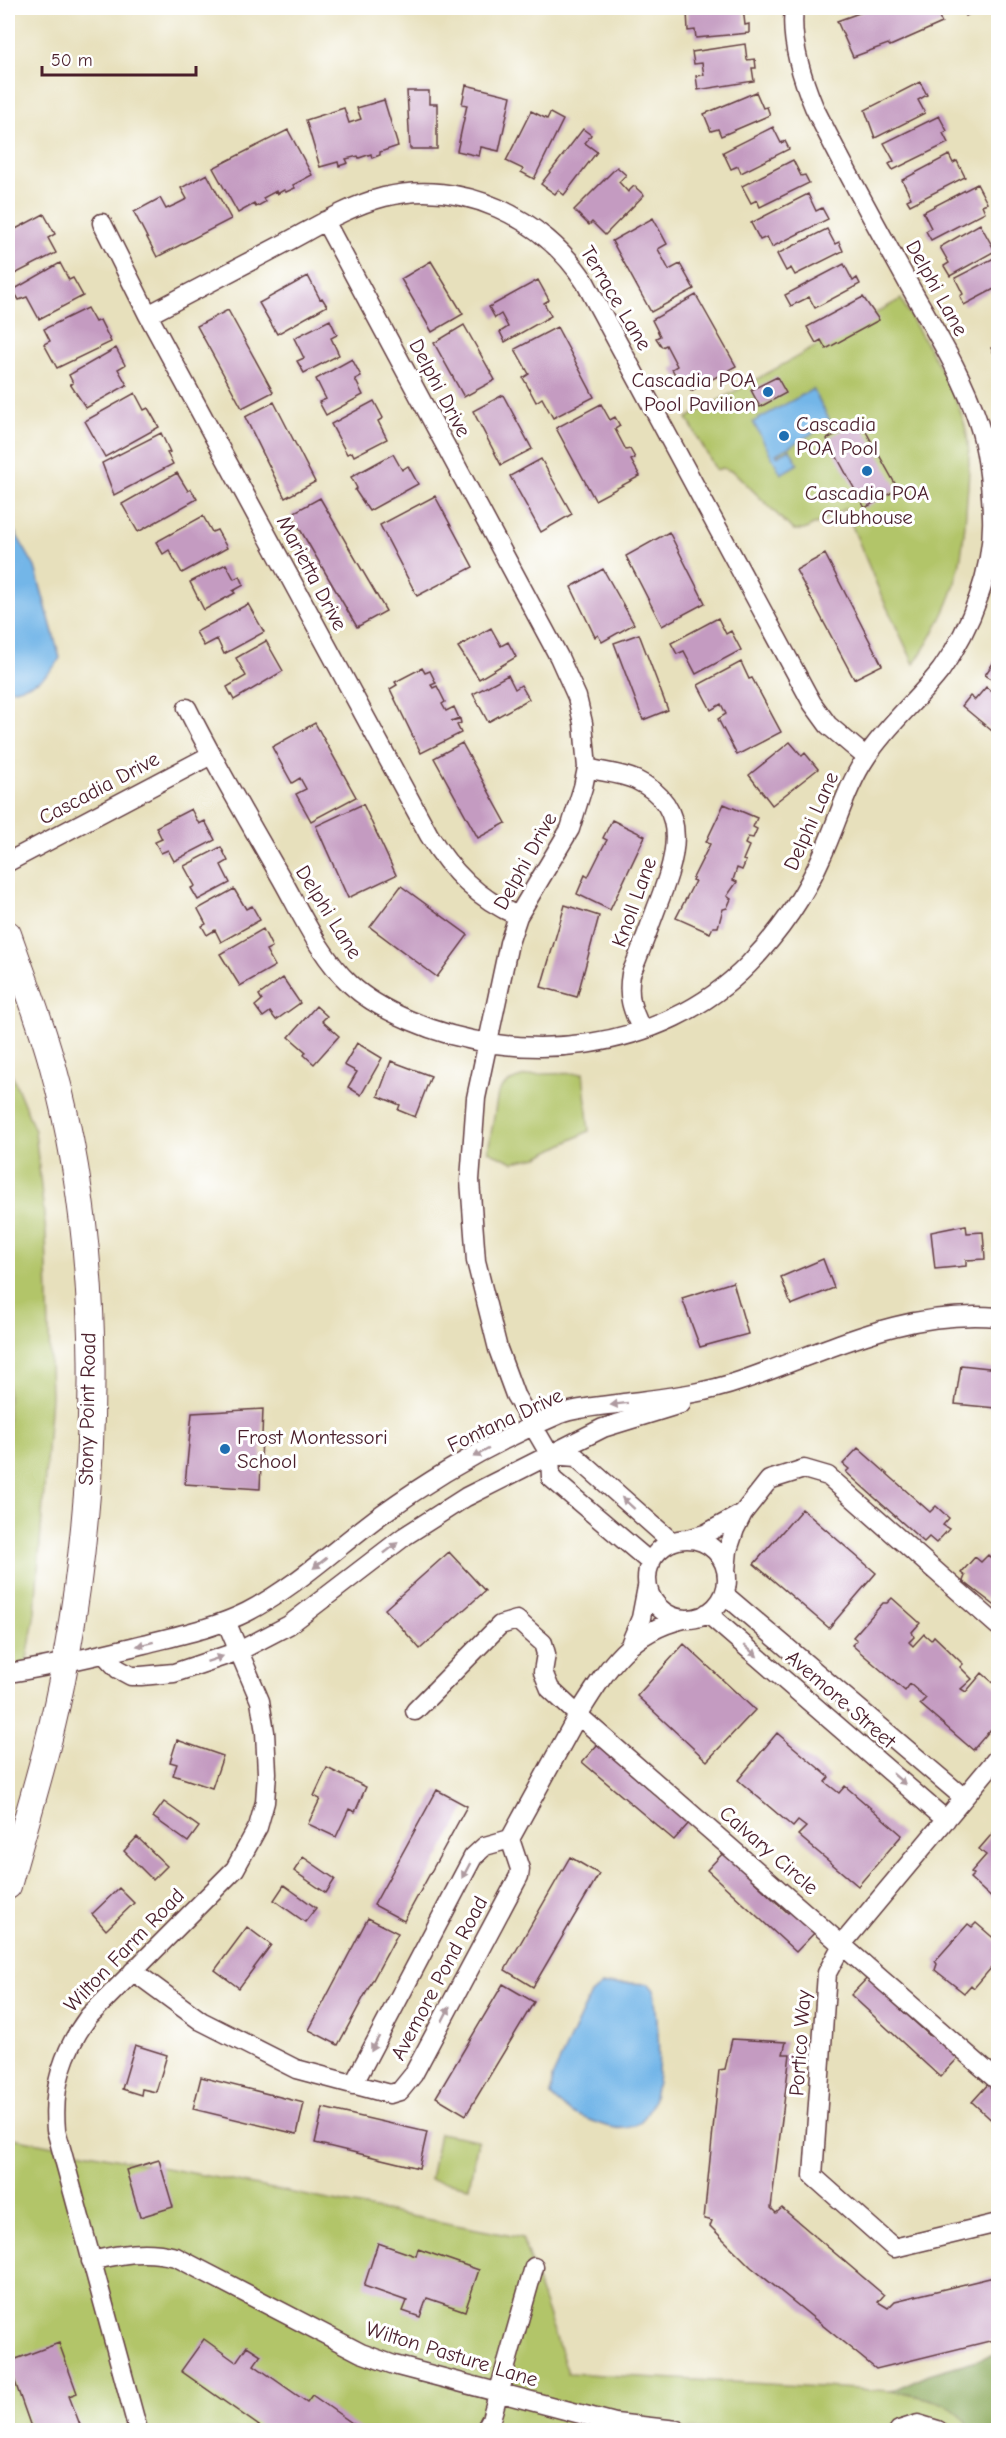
<svg xmlns="http://www.w3.org/2000/svg" width="1006" height="2438" font-family="'Comic Neue',sans-serif">
<style>
.green{fill:#b2c569;stroke:#7e724a;stroke-width:1.5}
.forest{fill:#8daa5d;stroke:#6c6444;stroke-width:1.5}
.water{fill:#73b6e8;stroke:#5e6a8a;stroke-width:1.5}
.building{fill:#c49bc1}
.lines{fill:none;stroke-linecap:round;stroke-linejoin:round}
.street-casing{stroke:#623c41;stroke-width:21}
.secondary-casing{stroke:#623c41;stroke-width:28}
.street{stroke:#fff;stroke-width:18}
.secondary{stroke:#fff;stroke-width:26}
.oneway{fill:#ae9aa0}
.poi-dot{fill:#1f6fb2;stroke:#fff;stroke-width:2}
.labels{text-anchor:middle;dominant-baseline:central;stroke-width:6;stroke-linejoin:round;paint-order:stroke}
.street-label{font-size:21px;fill:#4a1f2b;stroke:#fff}
.poi-label{font-size:21px;fill:#4a1f2b;stroke:#fff;text-anchor:start}
</style>
<rect width="100%" height="100%" fill="#fff"/>
<filter id="ink" filterUnits="userSpaceOnUse"><feTurbulence type="fractalNoise" baseFrequency=".0167" numOctaves="2"/><feDisplacementMap in="SourceGraphic" scale="12" xChannelSelector="R" yChannelSelector="G"/><feConvolveMatrix kernelMatrix="1 2 1 2 8 2 1 2 1" color-interpolation-filters="sRGB"/></filter>
<filter id="wash" filterUnits="userSpaceOnUse"><feTurbulence type="fractalNoise" baseFrequency=".008" numOctaves="4" result="noise"/><feDisplacementMap in="SourceGraphic" scale="24" xChannelSelector="R" yChannelSelector="G"/><feGaussianBlur stdDeviation="1.35" result="paint"/><feColorMatrix in="noise" values="0 0 0 0 0 0 0 0 0 0 0 0 0 0 0 0 0 1.4 0 .05"/><feComposite in="paint" operator="in"/></filter>
<g filter="url(#wash)">
<rect width="100%" height="100%" fill="#e7e0bc"/>
<!-- green -->
<path class="green" d="M901,299C921,338 954,384 965,426C971,449 969,475 967,498C962,571 956,602 914,664L881,595L845,509L804,530H793L734,472L722,468L716,470L687,418Z
M8,1065L35,1131L46,1233L51,1396L35,1612L25,1672L8,1676Z
M583,1073L589,1131L538,1157L513,1162L488,1151L498,1093C512,1068 558,1075 583,1073Z
M439,2133L478,2140L469,2187L430,2179Z
M13,2138L522,2238L568,2373L891,2391C926,2398 952,2398 972,2430H8V2152Z"/>
<!-- forest -->
<path class="forest" d="M998,2354V2430H972C952,2398 926,2398 891,2391L929,2374Z"/>
<!-- water -->
<path class="water" d="M813,389L831,423L776,454L777,456L790,449L798,464L781,474L753,422Z
M8,520L35,567L60,658C48,679 32,686 9,690Z
M629,1983L649,1984L654,1990C658,2029 675,2150 603,2125C584,2118 564,2112 551,2096L552,2078L591,1994L602,1985Z"/>
<g id="blocks">
<!-- building -->
<path class="building" d="M743,8L745,25L749,24V33L696,38L695,30L688,31L687,11Z
M873,8H935L942,23L890,46L888,44L853,57L837,21Z
M962,8H981L966,16Z
M745,44L747,60L755,59L756,68H752L754,81L698,90L696,76L704,75L702,63L694,64L692,52Z
M920,82L927,95L918,100L925,113L875,138L865,110Z
M466,85L511,96L499,151L481,147L479,156L457,151L467,105L462,104Z
M407,91H429V104H437V149H410Z
M756,92L763,108L767,107L770,115L721,136L718,129L711,131L704,114Z
M384,100L398,146L380,152V155L372,158L371,154L359,158L358,156L346,159L348,163L339,166L338,162L320,167L306,120L344,108L349,123L361,119L357,108Z
M531,111L547,119L550,113L563,120L534,179L521,172L523,169L506,161Z
M939,116L947,131L943,133L948,143L893,170L889,164L894,161L884,143Z
M773,127L781,143L785,141L789,149L741,173L738,166L731,169L723,152Z
M583,129L591,135L585,143L597,152L564,195L558,190L555,194L541,184Z
M288,130L312,175L293,185L295,188L286,192L284,190L277,194L276,191L263,198L265,202L256,207L254,204L238,213L213,168Z
M949,155L953,163L957,161L965,177L910,205L907,200L911,198L902,180Z
M793,160L801,176L805,175L809,183L760,207L757,200L751,203L742,186Z
M617,167L626,175L619,182L628,192L634,186L644,195L605,235L592,222L589,225L574,210Z
M207,174L231,219L157,257L134,212L160,198L166,209L177,204L187,199L181,188Z
M977,184L987,203L982,205L985,212L931,240L926,231L931,228L923,212Z
M808,194L816,211L822,208L828,219L772,247L767,237L760,240L751,223Z
M44,214L55,234L48,238L56,253L11,276L8,269V233Z
M653,218L667,244L658,249L669,270L680,264L694,289L651,312L612,241Z
M980,224L995,251L950,276L944,266L949,263L940,247Z
M827,229L835,244L839,242L843,251L795,275L791,268L786,271L777,254Z
M998,256V287L964,305L960,296L963,294L955,278Z
M431,261L463,314L432,332L401,279Z
M60,263L69,280L73,278L83,296L39,319L27,297L19,300L13,290Z
M844,264L853,281L857,278L860,284L815,308L809,297L791,306L785,295Z
M308,276L320,299L322,298L327,306L277,334L259,303Z
M538,280L549,300L544,303L551,316L505,342L500,332L508,327L501,314L495,318L489,307Z
M696,295L736,366L691,391L682,375L677,378L672,369L677,366L666,345L662,347L656,338L660,336L652,320Z
M863,297L879,320L826,349L821,340L816,343L807,327Z
M87,308L95,322L100,320L111,342L57,368L44,344L50,341L44,329Z
M228,310L273,392L242,408L197,326Z
M330,320L337,335L331,338L339,355L304,373L297,361L304,358L294,338Z
M464,325L495,380L464,397L434,343Z
M557,327L594,397L553,418L542,398L536,402L527,385L523,378L529,374L515,349Z
M998,344V361L991,348Z
M116,348L125,365L118,369L127,385L86,408L70,384L73,383L69,375Z
M352,359L361,376L355,379L363,395L326,415L319,402L326,399L316,379Z
M777,377L786,393L760,407L751,390Z
M135,393L144,410L148,408L159,427L105,457L85,421Z
M503,395L532,449L501,465L473,411Z
M374,401L383,418L378,421L387,439L354,456L352,452L347,454L331,424Z
M274,402L315,482L285,498L245,417Z
M601,404L610,420L615,417L620,426L615,429L626,450L630,449L635,458L631,460L640,476L595,500L556,428Z
M860,421L898,489L865,508L827,439Z
M161,433L170,452L167,453L173,464L114,495L102,463Z
M393,454L402,470L408,466L418,484L369,511L355,490L357,488L351,477Z
M541,459L572,514L541,532L510,476Z
M177,473L188,491L191,489L197,499L138,532L122,504Z
M435,496L473,567L417,596L380,525Z
M320,498L386,611L357,627L291,514Z
M203,516L212,532L217,530L227,548L182,573L169,550L163,554L156,542Z
M669,532L705,603L662,626L626,556Z
M825,554L882,665L854,679L796,570Z
M226,564L234,579L240,576L244,585L233,591L235,593L204,610L190,582Z
M603,569L634,624L602,642L598,635L595,637L571,587Z
M248,604L264,632L224,654L217,639L204,646L196,632Z
M718,618L726,634L731,631L741,650L696,674L684,651L677,654L671,643Z
M491,628L501,646L508,642L516,657L479,679L458,647Z
M639,634L668,710L643,720L614,643Z
M266,641L283,671L234,700L227,687L246,676L236,658Z
M998,656V683L985,675Z
M741,662L749,679L752,678L781,732L737,755L718,719L726,714L721,704L711,710L698,685Z
M422,668L425,673L430,671L436,683L431,685L433,688L437,686L445,702L442,704L446,711L454,707L459,718L451,721L460,719L461,723L457,725L461,733L421,753L390,689L397,685L395,682Z
M508,675L515,689L521,685L529,699L488,722L473,694Z
M986,687L998,697V736L962,706L970,696L975,700Z
M315,723L356,797L311,821L296,794L306,789L300,778L292,783L272,747Z
M790,742L802,756L805,753L818,769L772,805L749,775Z
M462,743L506,823L478,838L434,758Z
M363,804L396,875L348,898L316,826Z
M724,804L757,818L753,827L757,829L753,838L748,837L745,844L749,846L743,860L746,861L742,870L737,868L733,880L737,882L727,896L731,899L727,908L723,909L718,927H713L710,933L676,918L695,881L692,880L710,844L706,842Z
M191,809L199,824L205,821L215,840L174,861L168,850L161,853L155,842L162,839L156,827Z
M612,820L645,836L610,910L577,894L585,875L588,877L603,847L607,840L603,838Z
M221,847L228,861L221,865L230,883L198,900L191,888L195,886L184,866Z
M401,886L468,935L437,977L370,927Z
M234,889L246,909L252,906L260,920L221,942L215,930L207,935L202,926L206,924L198,909Z
M565,905L599,916L577,997L541,987Z
M263,929L272,947L266,950L275,966L240,986L220,954Z
M283,978L300,1003L276,1020L270,1012L263,1017L255,1006L262,1000L259,995Z
M316,1006L327,1016L322,1021L339,1036L314,1064L304,1055L306,1052L289,1037Z
M357,1043L382,1058L361,1095L348,1087L357,1072L344,1065Z
M391,1061L431,1076L415,1117L398,1110L400,1105L378,1096Z
M966,1225L967,1233L983,1232L985,1259L966,1260V1266L935,1269L931,1232Z
M823,1259L834,1288L791,1305L781,1277Z
M733,1282L748,1334L700,1347L682,1298Z
M961,1365L998,1369V1402L996,1408L955,1404Z
M263,1409L260,1489L185,1484L192,1413Z
M858,1448L930,1512L936,1506L949,1518L943,1525L949,1529L936,1543L929,1537L924,1542L846,1472L849,1469L843,1464Z
M802,1509L876,1573L829,1628L754,1564Z
M449,1552L485,1591L420,1649L385,1609Z
M988,1555L998,1565V1608L963,1581L965,1576L961,1573L975,1557L981,1562Z
M892,1598L920,1623L912,1632L914,1637L909,1642L913,1646L924,1634L931,1640L934,1636L963,1664L960,1667L972,1679L961,1689L966,1692L982,1673L998,1687V1721L973,1750L920,1704L926,1698L910,1684L905,1691L852,1645L857,1640L853,1637L883,1603H887Z
M684,1644L755,1710L707,1761L637,1696Z
M777,1733L829,1777L825,1782L839,1793L845,1786L902,1835L858,1886L798,1835L806,1827L798,1821L793,1827L738,1780Z
M177,1740L223,1756L212,1788L173,1775L177,1764L170,1762Z
M598,1744L626,1762L622,1766L689,1823L674,1840L582,1762Z
M327,1768L366,1787L355,1812L349,1809L336,1837L308,1824L320,1799L314,1796Z
M437,1790L467,1806L404,1921L374,1905Z
M164,1802L199,1827L188,1842L153,1817Z
M998,1827V1904L970,1878L974,1874L971,1872L986,1855L979,1849Z
M137,1837L167,1866L153,1880L124,1851Z
M727,1849L752,1873L749,1877L788,1913L794,1907L818,1929L796,1952L707,1870Z
M303,1857L335,1879L326,1893L294,1871Z
M570,1857L599,1874L533,1987L505,1970Z
M284,1885L316,1908L305,1922L274,1900Z
M119,1888L134,1903L106,1930L92,1914Z
M368,1918L398,1933L338,2045L309,2030Z
M976,1923L998,1942V1960L974,1988L971,1985L964,1993L935,1970L937,1964L935,1961L968,1924L972,1927Z
M247,1927L271,1945L239,1988L215,1970Z
M870,1975L893,2002L930,2036L935,2030L961,2055L940,2077L851,1995Z
M503,1984L534,2002L466,2115L436,2097Z
M732,2039L786,2042L783,2054H790L771,2208L776,2213L782,2208L884,2295L878,2302L888,2308L895,2301L998,2276V2339L876,2369L751,2267L710,2226L712,2221L704,2219L719,2070L725,2069Z
M135,2045L167,2055L156,2092L142,2089L141,2095L122,2089Z
M201,2077L304,2103L297,2134L193,2109Z
M991,2081L998,2087V2126L972,2102Z
M323,2108L427,2132L419,2168L315,2143Z
M159,2160L173,2207L140,2217L126,2170Z
M378,2243L416,2256L418,2249L479,2270L465,2311L427,2298L420,2317L403,2311L407,2301L364,2286Z
M204,2339L236,2362L247,2346L261,2355L254,2365L307,2402L312,2395L362,2430H265L181,2371Z
M59,2343L77,2393L69,2396L82,2430H32L8,2362Z"/>
</g>
</g>
<g filter="url(#ink)">
<use href="#blocks" fill-opacity="0" stroke="#623c41" stroke-width="1.5"/>
<g class="lines">
<!-- street casing -->
<g class="street-casing">
<path id="street" d="M325,221L559,657L577,697L583,723L587,768L583,787L570,829L518,916L509,943L476,1098L470,1180L476,1261L498,1349L515,1395L550,1455L551,1478L651,1563
M102,223L148,315L429,835C451,871 478,899 518,916
M148,315C194,291 239,267 285,243C317,226 349,206 384,197C461,178 543,217 585,282L812,703L828,725L866,757
M187,708C217,768 251,825 284,883C303,917 321,957 350,984C367,1000 388,1011 409,1020C518,1068 662,1053 748,965C778,934 804,897 821,858C837,824 846,787 867,756C888,724 918,700 941,670C971,628 994,569 992,516C991,485 988,451 978,422C962,373 933,328 908,283C876,225 843,166 814,107C801,76 790,41 794,8
M587,768C602,772 621,773 636,780C695,808 674,863 656,909C648,931 640,952 631,974C627,996 632,1010 642,1030
M8,862L211,755
M551,1455L576,1457L672,1542
M688,1539L705,1534L741,1514
M647 1579a40 40 0 1 1 80 0a40 40 0 1 1-80 0Z
M726,1570L728,1550L735,1529L743,1513L769,1480L804,1469L828,1476L998,1626
M724,1594L964,1798
M707,1613L946,1820
M684,1619C628,1632 607,1669 578,1715L998,2081
M631,1642L641,1618L647,1587
M104,1654L118,1669L131,1676H141L174,1673L239,1651L289,1625L405,1536L466,1497L603,1428L681,1404
M8,1673C55,1666 98,1655 144,1644C179,1635 215,1628 247,1612C297,1586 337,1547 382,1514C436,1475 498,1440 560,1414C579,1407 603,1406 624,1403C662,1398 703,1394 740,1381C828,1351 902,1309 998,1317
M998,1757L843,1943L827,1973L813,2176L894,2248L998,2223
M133,1971L201,2021L296,2069L390,2094L400,2091L413,2075L519,1876L520,1869L510,1839
M353,2085L473,1857L485,1846L510,1839L578,1715L550,1689L543,1672L546,1654L543,1643L517,1620L500,1625L415,1711
M91,2261C121,2254 145,2249 176,2257L361,2353L394,2365L615,2423L677,2430
M138,2430L56,2130C52,2086 63,2051 89,2016L235,1869L258,1827L265,1802L267,1773L265,1732L260,1701L226,1621
M485,2430L491,2419L534,2267
M899,2430L918,2424L938,2430"/>
</g>
<!-- secondary casing -->
<g class="secondary-casing">
<path id="secondary" d="M8,934C23,977 40,1019 52,1063C105,1253 100,1471 65,1664C52,1739 28,1813 8,1886"/>
</g>
<!-- street -->
<use href="#street" class="street"/>
<!-- secondary -->
<use href="#secondary" class="secondary"/>
</g>
<!-- one-way arrows -->
<defs><path id="oneway-solid" d="M-6-.8H1V-3.2L6.5 0L1 3.2V.8H-6Z" transform="scale(1.5)"/></defs>
<g class="oneway">
<use href="#oneway-solid" transform="translate(619 1404) rotate(173)"/>
<use href="#oneway-solid" transform="translate(481 1453) rotate(152)"/>
<use href="#oneway-solid" transform="translate(628 1503) rotate(-138)"/>
<use href="#oneway-solid" transform="translate(391 1548) rotate(-38)"/>
<use href="#oneway-solid" transform="translate(320 1563) rotate(142)"/>
<use href="#oneway-solid" transform="translate(145 1644) rotate(166)"/>
<use href="#oneway-solid" transform="translate(751 1651) rotate(41)"/>
<use href="#oneway-solid" transform="translate(215 1659) rotate(-19)"/>
<use href="#oneway-solid" transform="translate(899 1779) rotate(41)"/>
<use href="#oneway-solid" transform="translate(466 1871) rotate(118)"/>
<use href="#oneway-solid" transform="translate(446 2014) rotate(-63)"/>
<use href="#oneway-solid" transform="translate(375 2044) rotate(118)"/>
</g>
</g>
<!-- markers -->
<g class="poi-dot">
<circle cx="768" cy="392" r="6"/>
<circle cx="784" cy="436" r="6"/>
<circle cx="867" cy="471" r="6"/>
<circle cx="225" cy="1449" r="6"/>
</g>
<g class="labels">
<!-- street labels -->
<g class="street-label">
<text transform="translate(937 288) rotate(61)">Delphi Lane</text>
<text transform="translate(616 298) rotate(59)">Terrace Lane</text>
<text transform="translate(440 388) rotate(62)">Delphi Drive</text>
<text transform="translate(312 573) rotate(62)">Marietta Drive</text>
<text transform="translate(99 788) rotate(-28)">Cascadia Drive</text>
<text transform="translate(811 821) rotate(-66)">Delphi Lane</text>
<text transform="translate(525 861) rotate(-61)">Delphi Drive</text>
<text transform="translate(634 902) rotate(-70)">Knoll Lane</text>
<text transform="translate(329 912) rotate(58)">Delphi Lane</text>
<text transform="translate(87 1409) rotate(-89)">Stony Point Road</text>
<text transform="translate(505 1420) rotate(-25)">Fontana Drive</text>
<text transform="translate(841 1699) rotate(41)">Avemore Street</text>
<text transform="translate(769 1850) rotate(41)">Calvary Circle</text>
<text transform="translate(124 1950) rotate(-46)">Wilton Farm Road</text>
<text transform="translate(439 1978) rotate(-62)">Avemore Pond Road</text>
<text transform="translate(800 2043) rotate(-86)">Portico Way</text>
<text transform="translate(452 2354) rotate(17)">Wilton Pasture Lane</text>
</g>
<!-- poi labels -->
<g class="poi-label">
<text x="756" y="380" text-anchor="end">Cascadia POA<tspan x="756" dy="24">Pool Pavilion</tspan></text>
<text x="796" y="424">Cascadia<tspan x="796" dy="24">POA Pool</tspan></text>
<text x="867" y="493" text-anchor="middle">Cascadia POA<tspan x="867" dy="24">Clubhouse</tspan></text>
<text x="237" y="1437">Frost Montessori<tspan x="237" dy="24">School</tspan></text>
</g>
</g>
<!-- margin -->
<rect width="1006" height="2438" fill="none" stroke="#fff" stroke-width="30"/>
<!-- scale -->
<path d="M42 66v9h154v-9" fill="none" stroke="#4a1f2b" stroke-width="3"/>
<text x="51" y="66" font-size="18" fill="#4a1f2b" stroke="#ffffff" stroke-width="4.5" paint-order="stroke">50 m</text>
</svg>
